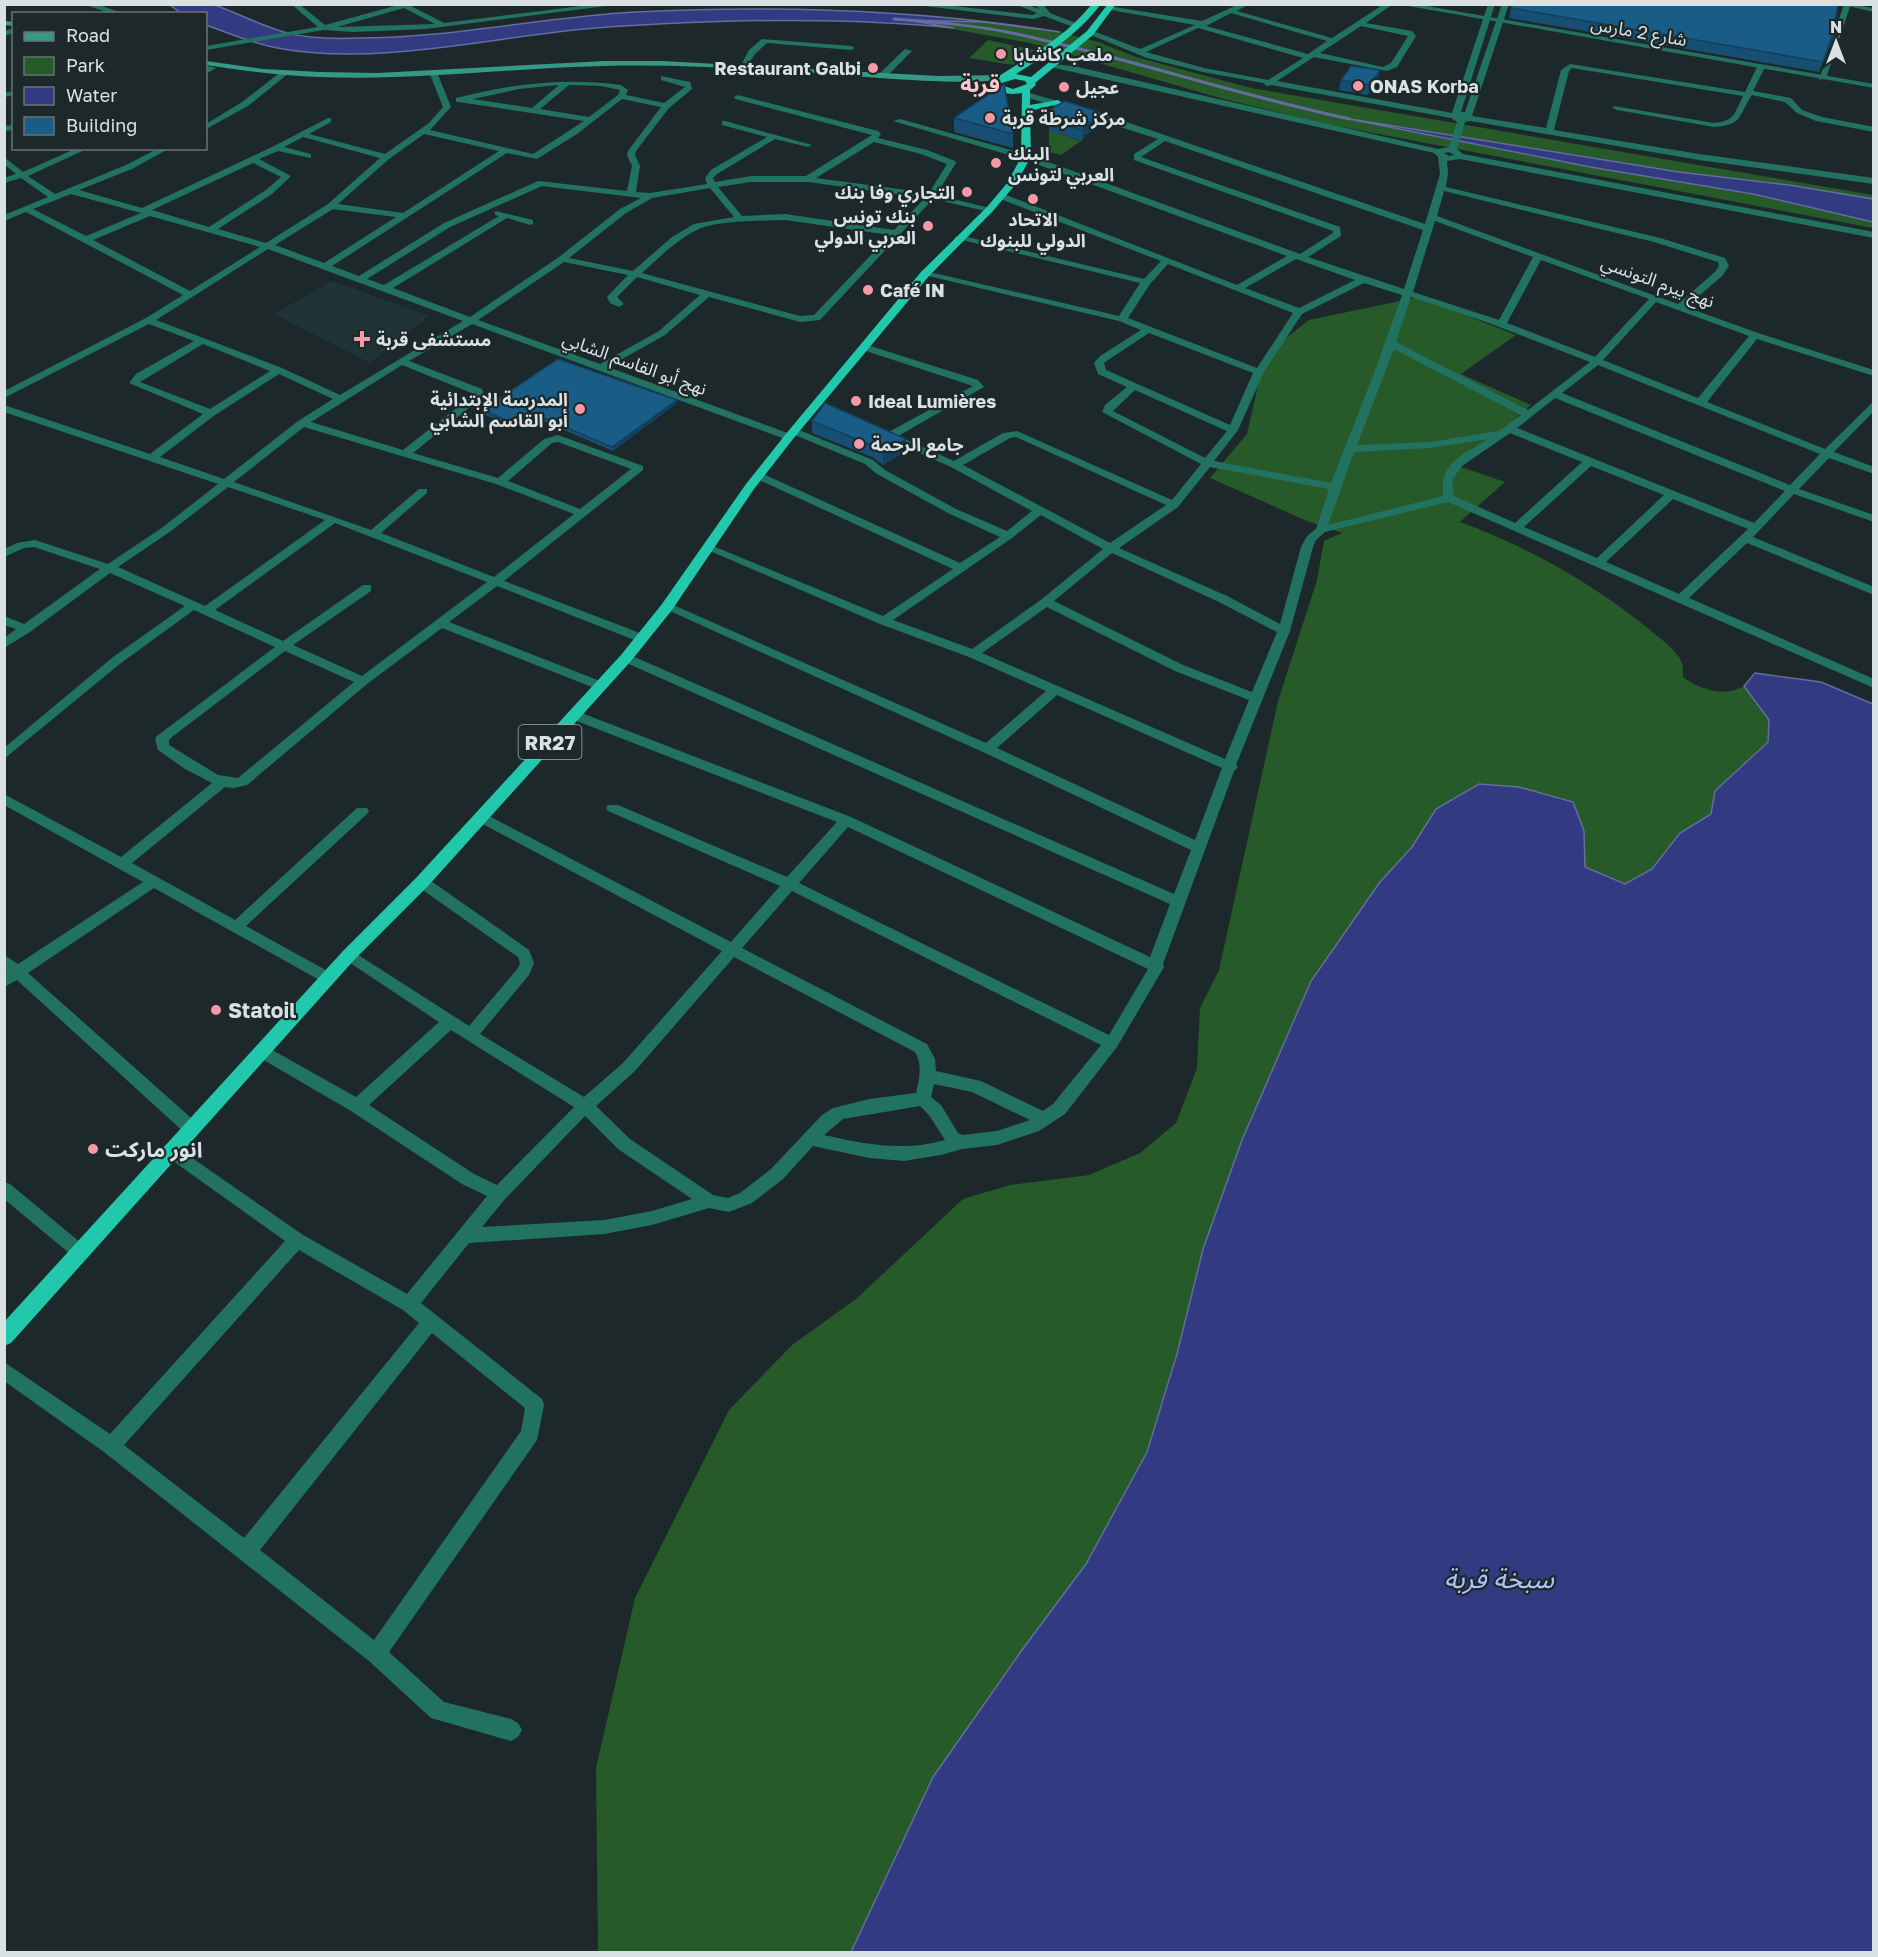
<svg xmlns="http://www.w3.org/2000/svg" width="1878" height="1957" font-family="'Golos Text','Noto Sans Arabic',sans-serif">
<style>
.built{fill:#203336}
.green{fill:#265a29}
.water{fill:#323b81;stroke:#646d9e;stroke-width:1.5}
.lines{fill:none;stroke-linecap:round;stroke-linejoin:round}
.stream{stroke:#646d9e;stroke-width:3}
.minor{fill:#227262;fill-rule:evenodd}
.tertiary{fill:#227262;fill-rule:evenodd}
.secondary{fill:#359985;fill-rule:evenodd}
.trunk{fill:#22c8ab;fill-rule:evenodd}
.wall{fill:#164f73}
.shaded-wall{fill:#12405e}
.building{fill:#195c86;stroke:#12405e;stroke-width:1.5}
.poi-dot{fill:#f49aa6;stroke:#1d282a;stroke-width:2}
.labels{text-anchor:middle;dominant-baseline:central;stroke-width:4.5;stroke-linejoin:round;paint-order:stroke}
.far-street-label{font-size:18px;fill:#dae1e3;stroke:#1d282a}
.far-poi-label{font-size:18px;font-weight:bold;fill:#dae1e3;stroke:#1d282a;text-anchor:start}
.shield{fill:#1d282a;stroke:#a1aaac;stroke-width:1.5}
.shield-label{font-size:20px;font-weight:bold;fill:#dae1e3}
.poi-label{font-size:21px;font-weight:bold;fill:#dae1e3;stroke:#1d282a;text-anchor:start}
.far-district-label{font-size:22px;font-weight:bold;fill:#fcc7cd;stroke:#1d282a}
.near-water-label{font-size:27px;font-style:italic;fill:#b1c0fd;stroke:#1d282a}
</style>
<rect width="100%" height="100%" fill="#1d282a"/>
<!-- built -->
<path class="built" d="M332,281L429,316L370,363L274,314Z"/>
<!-- green -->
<path class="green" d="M901,20L983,22L1060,32L1098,42L1136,57L1251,88L1873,195V199L1789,185L1679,172L1367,122L1590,167L1753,194L1873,222V228L1326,124L1220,98L1030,43Z
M988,40L1035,50L1012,65L969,58Z
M1049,130L1081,141L1061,155L1049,152Z
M1419,297L1516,335L1461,374L1531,405L1461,467L1505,482L1460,522C1529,547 1594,584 1650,630C1661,639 1677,650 1682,663C1683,667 1683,673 1683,677C1699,689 1725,698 1744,686L1769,720L1768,742L1715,791L1711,814L1680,833L1652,869L1625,884L1585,867L1584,831L1436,809L1412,847L1380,882L1311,981L1243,1140L1203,1249L1177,1354L1147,1452L1086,1564L933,1777L851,1952H598L596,1768L635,1598L729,1410L792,1345L856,1299L963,1199L1010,1185L1089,1175L1140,1153L1176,1123L1197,1068L1200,1008L1219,970L1278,701L1317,580L1324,541L1342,533L1307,521L1210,478L1247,434L1260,376L1286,338L1309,320Z"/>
<!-- water -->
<path class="water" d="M170,5C183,5 203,1 215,5C239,14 262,26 287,33C310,39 335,39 359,38C451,38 543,17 635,12C778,5 918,9 1060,32L983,22L907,20L954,28C836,16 714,20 595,28C497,36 381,66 283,49C257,45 231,34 206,25V14L181,13Z
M1344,118L1679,172L1789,185L1873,199V222L1753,194L1590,167Z
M1755,673L1821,682L1873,704V1952H851L933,1777L1022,1650L1086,1564L1147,1452L1177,1354L1203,1249L1242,1140L1311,981L1380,882L1412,847L1436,809L1479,784L1519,787L1573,802L1584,831L1585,867L1625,884L1652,869L1680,833L1711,814L1715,791L1768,742L1769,720L1744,686Z"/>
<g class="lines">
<!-- stream -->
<path class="stream" d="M894,19C934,22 973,25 1012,33C1126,57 1236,95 1350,119"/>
<!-- minor -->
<path class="minor" d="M83,4H96L125,14H112Z
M291,4H299L325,25L402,4H415L411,6L444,23L597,4H622L425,29L353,32L324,30L206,50V46L318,27ZM404,8L435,24L337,27Z
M908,4H936L1033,15L1037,13L1015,4H1026L1039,9L1035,4H1043L1050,13L1083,26L1076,28L1044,16L1033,19Z
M1239,4H1249L1237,11L1332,38L1384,4H1393L1366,23L1412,31L1416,36L1397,67L1387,71L1314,57L1277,81L1452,113L1488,4H1495L1461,112H1465L1502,4H1509L1472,116L1546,128L1561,70L1570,64L1745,92L1757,67L1761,65L1765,67L1753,91L1791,98L1802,110L1822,117L1874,127V132L1816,121L1797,113L1785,102L1752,95C1738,116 1743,125 1714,127L1617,110L1613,108L1614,106L1714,123C1735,121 1734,114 1743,96L1572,68L1569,71L1554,130L1699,154L1874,178V184L1699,160L1470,121L1465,122L1457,149L1463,154L1874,232V238L1460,159L1447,161L1448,174L1446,187L1660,238L1725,258L1729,266L1722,276L1686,307L1758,333L1874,370V376L1757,339L1707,402L1825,449L1874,401V411L1834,452L1874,467V474L1829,458L1799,489L1874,515V522L1794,494L1753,537L1874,587V595L1747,543L1689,598L1874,679V688L1448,502L1325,532L1316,540L1313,547L1290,631L1236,765L1238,767L1234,771L1163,964L1164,967L1117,1047L1065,1114L1039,1131L997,1145L962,1149L941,1155L904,1161L869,1158L813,1146L783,1179L752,1203L729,1212L709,1208L652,1225L604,1234L469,1243L421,1303L542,1399L544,1405L537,1440L389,1652L444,1702L511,1719L518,1723L522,1730L518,1737L511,1741L431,1718L369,1661L104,1452L4,1381V1362L110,1434L285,1241L166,1156L164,1151L166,1146L172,1144L303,1235L407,1294L487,1196L462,1184L351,1111L255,1055L253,1051L255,1047L261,1045L267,1047L356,1097L439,1022L344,959L342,955L344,951L349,949L469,1026L518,968L520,963L518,957L417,886L415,882L417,878H427L529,950L534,963L529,975L480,1034L584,1097L623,1063L722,951L475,820L473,817L475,814H485L731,942L780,886L608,811L606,808L608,805H618L787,877L837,822L569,718L568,715L569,712H579L851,817L1150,957L1170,904L622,661L620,658L626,654L630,655L1174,894L1191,850L983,752L661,607L667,603L671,604L986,743L1046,691L969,657L880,624L703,548L705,546H713L883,616L953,569L755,478V474H763L960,563L1000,537L948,513L877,474L865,464L790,433L789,431L794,428L873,460L885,470L956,509L1007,531L1032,511L951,467L885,438V434L973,386L860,349L859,347L864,344L978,380L984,387L898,436L954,461L1003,433L1017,431L1172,500L1201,464L1102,412L1105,405L1127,387L1098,374L1094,363L1100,356L1141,330L1119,321L920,274L925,271L1119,316L1140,283L954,238L959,235L1144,279L1161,261L998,198V194L1001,193L1237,285L1287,256L1023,159L893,121L900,119L1029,155L1300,254L1333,233V231L1134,160V154L1158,139L1023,96L1022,94L1026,92L1100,113L1425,224L1440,174L1438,157L1434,153L1046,66L1050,64L1073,66L1438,149L1449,147L1457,122L1451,118L1271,85L1267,86L1263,83L1203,72L1147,58L1086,33L1093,31L1140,49L1195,25L1111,10L1108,6L1202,21ZM1231,13L1327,41L1308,54L1206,26ZM1361,26L1408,36L1391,63L1383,67L1320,53ZM1198,28L1303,58L1268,80L1204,68L1146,52ZM1165,141L1423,230L1404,289L1308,257L1341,236L1340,227L1141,157ZM1449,152L1454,155L1449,156L1444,153ZM1444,191L1654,242L1718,262L1719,266L1715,272L1678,304L1437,216ZM1435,221L1533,257L1499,320L1413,292ZM1296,259L1355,280L1299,308L1245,288ZM1541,260L1649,299L1595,357L1507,323ZM1168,264L1293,313L1257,368L1128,318L1150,284ZM1364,283L1402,295L1376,368L1331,483L1214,461L1238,430L1264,372L1302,314ZM1411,297L1489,323L1590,362L1528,410L1396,342ZM1656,302L1749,336L1698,398L1603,360ZM1149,333L1253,373L1230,425L1106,370L1104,363L1108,360ZM1394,349L1521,415L1499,431L1430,442L1357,445ZM1598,365L1820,454L1790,485L1562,393ZM1135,390L1227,431L1205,458L1113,411ZM1555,398L1785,491L1754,523L1517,428ZM1510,433L1582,462L1515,523L1454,496L1452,480L1462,466ZM1016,437L1166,505L1110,543L963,465L1010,438ZM1488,439C1462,456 1440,461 1443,496L1328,525L1354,452L1430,448ZM1591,466L1664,495L1597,558L1524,527ZM1210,467L1329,489L1316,529L1307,536L1301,547L1280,624L1227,596L1119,548L1178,507ZM1673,499L1748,529L1679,594L1606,562ZM1041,515L1103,549L1042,599L972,649L893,620L1012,538ZM1112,553L1219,602L1277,632L1252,692L1183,665L1054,601ZM1047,607L1175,671L1249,700L1225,759L982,653ZM1057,695L1222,768L1195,840L997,748ZM848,827L1148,969L1109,1035L799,883ZM792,891L1101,1045L1053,1104L1043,1111L981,1081L936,1071L935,1059L927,1044L742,948ZM734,957L915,1052C923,1065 919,1080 916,1093L869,1099L833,1108L822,1115L771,1169L740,1193L728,1198L713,1195L630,1139L596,1106L635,1071ZM451,1030L574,1107L497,1185L474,1174L369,1105ZM934,1084L972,1092L1030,1120L997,1131L963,1135L958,1133L941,1105L931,1097ZM920,1106L929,1115L945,1140C904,1152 864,1144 824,1135L843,1119ZM585,1116L618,1149L692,1199L652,1211L604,1220L482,1227L505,1199ZM299,1250L403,1310L419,1323L244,1538L124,1445ZM432,1333L525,1408L521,1431L374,1640L260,1550Z
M1844,4H1851L1826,78L1819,80Z
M11,29H14V33L4,36V31Z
M762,39L851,46L855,48L851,50L767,43L755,54L745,69H739L749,50Z
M905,49L912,51L886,77H880V73Z
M209,66L216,68L206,74V69Z
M433,70L437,72L451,107L430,130L533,154L584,121L459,102H456V98C511,84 564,77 621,85L628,90L626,95L664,103L685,87L661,80V76L690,82L692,89L669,108L636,151L635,155L640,166L636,192L650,193L707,184L705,178L711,170L767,137L722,125V121H725L812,145L808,147L775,139L717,174L713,178L715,182L751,176H806L872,135L735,99L734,97L738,95L878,131L881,134L878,138L927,150L955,161L956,163L936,195L994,209L990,212L933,199L820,320L800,322L709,297L665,335L608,367L793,435V439H785L472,324L409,361L482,389L485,395L413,453L498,478L544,439L558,435L643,466V470L504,581L645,635L647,638L641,642L637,641L497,586L449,622L605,683L607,686L605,689H597L442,628L367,684L247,785L234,788L225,787L132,863L235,920L357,808H367L369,811L367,814L246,926L333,974L335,978L333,982H323L154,888L28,973L198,1124L200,1129L198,1134L192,1136L186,1134L17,980L4,987V973L7,971L4,969V955L18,964L143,882L4,805V794L121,857L212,783L185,769L158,750L155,739L157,736L275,647L194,610L121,663L4,759V748L113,657L185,606L110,573L30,632L4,648V638L16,629L4,625V616L24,624L100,569L34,547L24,548L4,557V549L17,543L35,540L108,564L163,527L218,484L4,412V405L150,454L203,414L129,383L136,374L194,341L149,324L4,398V391L146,318L183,295L26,212L4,221V215L48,197L21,178L4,183V178L16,174L4,164V157L23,172L77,148H89L28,176L55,194L126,165L159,148H170L132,169L79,190L142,208L274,146L328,118H331V122L309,134L385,154L429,123L443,107L429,72ZM559,85L532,108L473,99L519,89ZM569,85L601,86L620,90L618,95L589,117L540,109ZM622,99L661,107L628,151L627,155L632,166L627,191L538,181L444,223L359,276L332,266L507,153L537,159L577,134ZM424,134L499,151L403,213L338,204L389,159ZM303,137L380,158L328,204L266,243L218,229L272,194L291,176L259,159L278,151L311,158V154L284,147ZM874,142L921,154L947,164L929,193L816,178ZM253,163L281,177L266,190L209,227L152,210ZM751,182H808L925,198L894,230L785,214L742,216L718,187ZM542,186L641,198L620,209L559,257L470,317L393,288L507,218L530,225L533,224V220L495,211V215L499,216L384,285L367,279L450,227ZM710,188L734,217L694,224L672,237L633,271L569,258L626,213L652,198ZM71,194L141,213L86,236L33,209ZM333,209L396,217L324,263L275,245ZM150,216L260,247L190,291L93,240ZM785,220L890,235L814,315L800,316L642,273C659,258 676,240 697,230C717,220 762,221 785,220ZM268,249L463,321L340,395L282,368L156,320ZM564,262L628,275L607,297L610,303L619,307L624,304L617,297L637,277L700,295L659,331L600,364L478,320ZM203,344L270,371L210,409L140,382ZM402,365L474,394L403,450L311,422ZM279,374L333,399L298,421L224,479L160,457L215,415ZM304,427L496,484L574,514L494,577L381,533L427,493V489H419L371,530L234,482ZM558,442L631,469L580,509L508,481L552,443ZM228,487L325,520L205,606L118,567L171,531ZM335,523L487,582L362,676L293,645L371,591V585H363L283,641L215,610ZM285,651L354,682L238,778L218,775L169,745V740L172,737Z
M282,71L289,73L248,106L206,129V124L242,102Z
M14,91V95L4,97V93Z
M14,125V130L4,131V126Z
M4,1182L10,1184L87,1248L90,1253L87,1258L81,1261L75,1258L4,1199Z"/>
<!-- tertiary -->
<path class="tertiary" d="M1397,4H1415L1874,84V88Z
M1848,4L1874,8V12L1848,6Z"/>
<!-- secondary -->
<path class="secondary" d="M4,21L14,22V26L4,25Z
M206,61L263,69L320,72L377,73L605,61H662L939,76L1002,75L1006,77C986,89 848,75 817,73C746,69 675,64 604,66C509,68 414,81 319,77C281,76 244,71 206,65Z"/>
<!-- trunk -->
<path class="trunk" d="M1092,4H1101C1078,34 1048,54 1016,74L1031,77L1087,31L1108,4H1116L1093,35L1035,83L1036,85L1030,90V105L1058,100L1062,103L1030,111L1031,157L1015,185L993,211L929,276L793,439L754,489L672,610L631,661L428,886L355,959L11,1343L4,1346V1322L343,951L416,878L621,655L662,604L746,484L785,435L921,272L987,207L1008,182L1021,157L1022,93C1011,95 1000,94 991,87V81C1026,58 1064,39 1092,4ZM1015,79L1025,81L1027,84L1013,89L998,84Z"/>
</g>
<!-- wall -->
<path class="wall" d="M1511,8L1823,62L1819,72L1509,18Z
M1341,80L1378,81L1368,95L1339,90Z
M1048,111L1105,114L1104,124L1085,135L1082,141L1049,130L1047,121Z
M954,118L1013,134V148L954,132Z
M677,403L613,451L531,416L515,427L483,414L482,410Z
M812,421L906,439V451L883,465L874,458L812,433Z"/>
<!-- shaded-wall -->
<path class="shaded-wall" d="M1380,70L1378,81L1368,95L1370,85Z
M1105,114L1104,124L1085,135L1082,141L1083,130L1085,125Z
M677,400V403L613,451L612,447Z
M530,412L531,416L515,427L514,423Z
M906,439V451L883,465V453Z"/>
<!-- building -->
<path class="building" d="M1513,4H1838L1833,34L1823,62L1511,8Z
M1351,66L1380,70L1370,85L1341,80Z
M1004,84L1013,134L954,118Z
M1065,101L1105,114L1085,125L1083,130L1050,120L1048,111Z
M558,359L677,400L612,447L530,412L514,423L482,410Z
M825,403L906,439L883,453L873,446L812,421Z"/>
<!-- markers -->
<g class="poi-dot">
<circle cx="1001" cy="54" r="6"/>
<circle cx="873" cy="68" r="6"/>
<circle cx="1358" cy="86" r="6"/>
<circle cx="1064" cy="87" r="6"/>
<circle cx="990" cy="118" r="6"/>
<circle cx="996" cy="163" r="6"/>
<circle cx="967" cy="192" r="6"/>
<circle cx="1033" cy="199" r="6"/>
<circle cx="928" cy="226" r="6"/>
<circle cx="868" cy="290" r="6"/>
<path d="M359 330h6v6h6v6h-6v6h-6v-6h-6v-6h6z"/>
<circle cx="856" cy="401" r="6"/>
<circle cx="580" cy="409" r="6"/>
<circle cx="859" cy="444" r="6"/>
<circle cx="216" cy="1010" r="6"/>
<circle cx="93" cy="1149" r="6"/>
</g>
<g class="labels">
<!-- far-street labels -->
<g class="far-street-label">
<text transform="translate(1639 31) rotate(10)">شارع 2 مارس</text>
<text transform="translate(1658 281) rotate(20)">نهج بيرم التونسي</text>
<text transform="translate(635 363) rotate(20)">نهج أبو القاسم الشابي</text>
</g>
<!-- far-poi labels -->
<g class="far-poi-label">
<text x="1013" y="54">ملعب كاشابا</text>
<text x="861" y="68" text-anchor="end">Restaurant Galbi</text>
<text x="1370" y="86">ONAS Korba</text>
<text x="1076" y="87">عجيل</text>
<text x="1002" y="118">مركز شرطة قربة</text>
<text x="1008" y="153">البنك<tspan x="1008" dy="21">العربي لتونس</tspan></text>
<text x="955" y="192" text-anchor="end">التجاري وفا بنك</text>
<text x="916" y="216" text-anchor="end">بنك تونس<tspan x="916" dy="21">العربي الدولي</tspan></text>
<text x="1033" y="219" text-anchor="middle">الاتحاد<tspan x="1033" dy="21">الدولي للبنوك</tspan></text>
<text x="880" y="290">Café IN</text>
<text x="376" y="339">مستشفى قربة</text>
<text x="568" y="399" text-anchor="end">المدرسة الإبتدائية<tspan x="568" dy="21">أبو القاسم الشابي</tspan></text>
<text x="868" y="401">Ideal Lumières</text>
<text x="871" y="444">جامع الرحمة</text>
</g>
<!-- shield labels -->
<rect class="shield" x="518.5" y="725" width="63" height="34" rx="4.5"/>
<g class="shield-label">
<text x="550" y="742">RR27</text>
</g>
<!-- poi labels -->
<g class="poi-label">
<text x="228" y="1010">Statoil</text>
<text x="105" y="1149">انور ماركت</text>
</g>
<!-- far-district labels -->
<g class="far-district-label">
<text x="980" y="83">قربة</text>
</g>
<!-- near-water labels -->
<g class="near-water-label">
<text x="1499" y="1578">سبخة قربة</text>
</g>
</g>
<!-- border -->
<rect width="1878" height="1957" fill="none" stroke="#dae1e3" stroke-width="12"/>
<!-- legend -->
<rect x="12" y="12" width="195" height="138" fill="#1d282a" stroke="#697274" stroke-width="1.5"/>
<rect x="24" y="32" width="30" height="9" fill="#359985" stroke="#697274" stroke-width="1.5"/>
<text x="66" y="42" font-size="18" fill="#dae1e3">Road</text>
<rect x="24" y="57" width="30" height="18" fill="#265a29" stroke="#697274" stroke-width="1.5"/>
<text x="66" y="72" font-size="18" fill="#dae1e3">Park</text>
<rect x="24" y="87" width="30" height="18" fill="#323b81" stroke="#697274" stroke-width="1.5"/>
<text x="66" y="102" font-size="18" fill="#dae1e3">Water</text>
<rect x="24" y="117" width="30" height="18" fill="#195c86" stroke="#697274" stroke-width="1.5"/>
<text x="66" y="132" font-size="18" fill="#dae1e3">Building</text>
<!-- north arrow -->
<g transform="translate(1836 42)" stroke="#1d282a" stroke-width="4.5" paint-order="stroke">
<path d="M0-4.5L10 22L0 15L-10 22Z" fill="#dae1e3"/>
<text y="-9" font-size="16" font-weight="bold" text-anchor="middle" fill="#dae1e3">N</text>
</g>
</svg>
